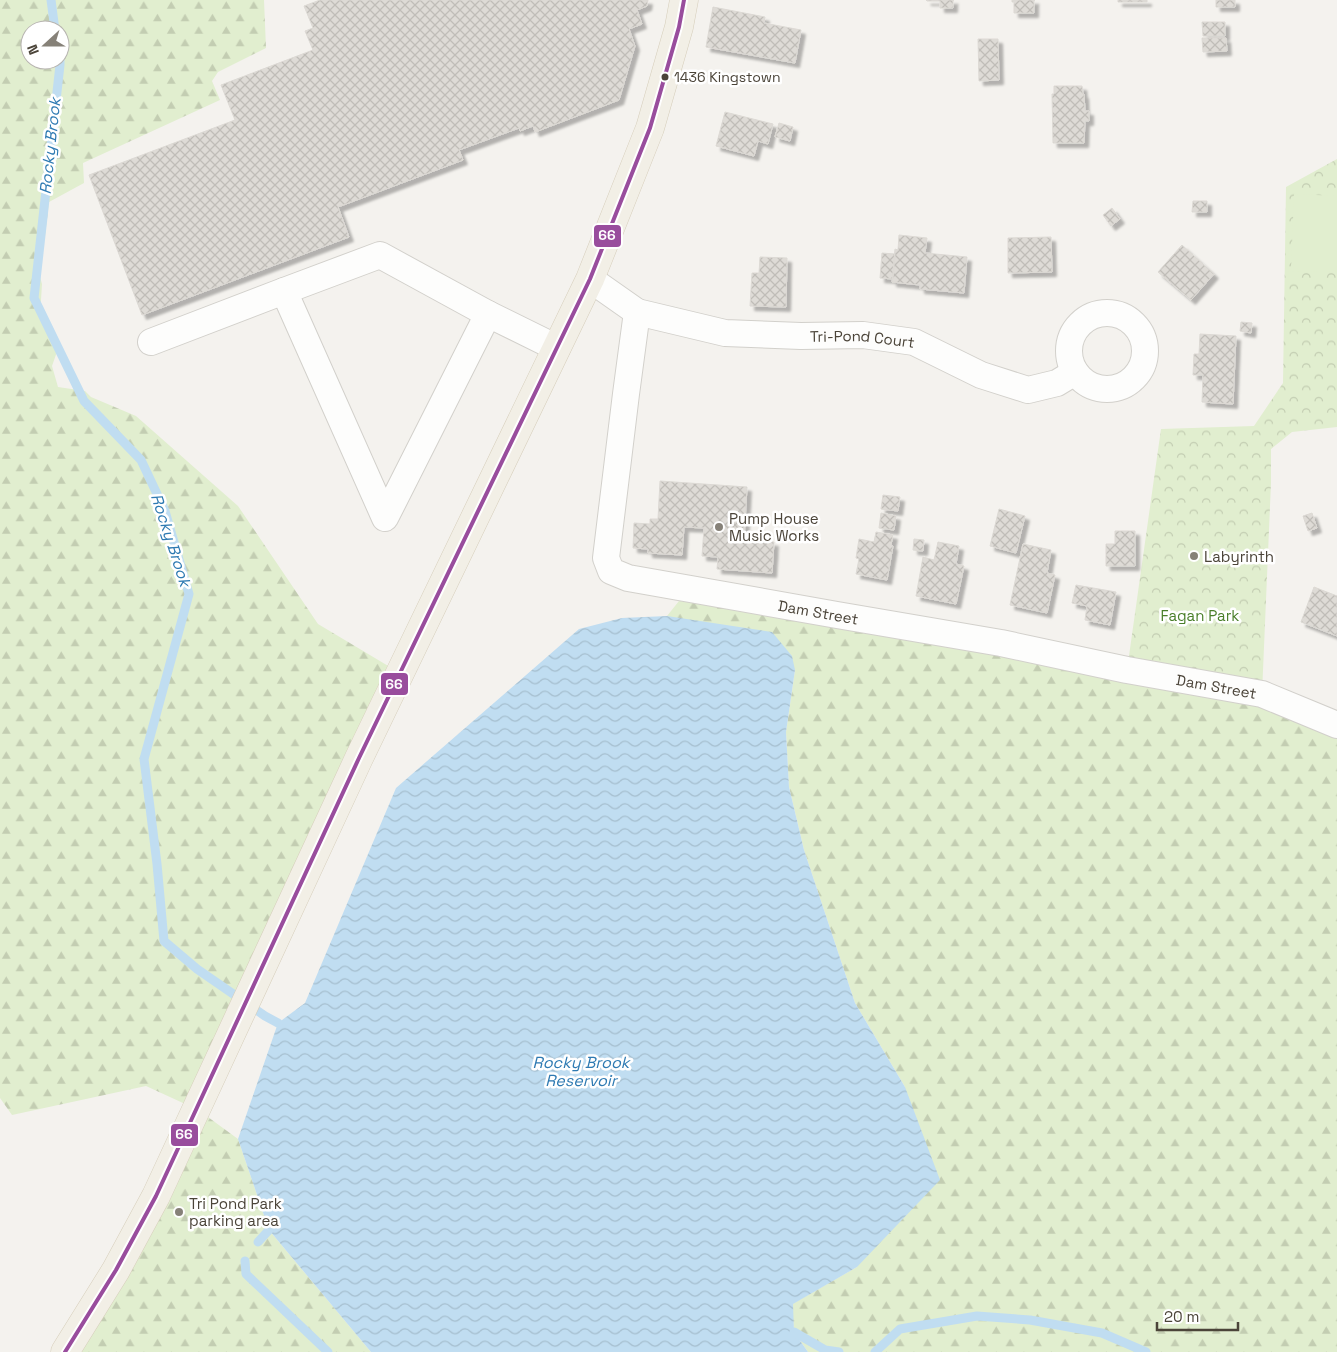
<svg xmlns="http://www.w3.org/2000/svg" width="1337" height="1352" font-family="'Space Grotesk',sans-serif">
<style>
.forest{fill:url(#forest-firs);fill-rule:evenodd}
.park{fill:url(#park-crowns)}
.pitch{fill:#e1eecf}
.water{fill:url(#water-waves)}
.lines{fill:none;stroke-linecap:round;stroke-linejoin:round}
.stream{stroke:#c0ddf1;stroke-width:9}
.building{fill:url(#building-cross-hatch);stroke:#dcd9d4;filter:url(#shadow)}
.minor-casing{stroke:#d2d0cb;stroke-width:28}
.major-casing{stroke:#d6cebb;stroke-width:29}
.minor{stroke:#fdfdfc;stroke-width:26}
.major{stroke:#f2efe6;stroke-width:28}
.bus-1-casing{stroke:#fff;stroke-width:8}
.bus-1{stroke:#994d9d;stroke-width:4}
.bus-dot{fill:#4b4439;stroke:#fff;stroke-width:2}
.poi-dot{fill:#868178;stroke:#fff;stroke-width:2}
.labels{text-anchor:middle;dominant-baseline:central;stroke-width:5;stroke-linejoin:round;paint-order:stroke}
.bus-label{font-size:14px;fill:#4b4439;stroke:#fff;text-anchor:start}
.street-label{font-size:15px;fill:#4b4439;stroke:#fff}
.poi-label{font-size:15px;fill:#4b4439;stroke:#fff;text-anchor:start}
.park-label{font-size:15px;fill:#4a7f2a;stroke:#fff}
.water-label{font-size:16px;font-style:italic;fill:#2e7ab2;stroke:#fff}
.line-badge{stroke:#fff;stroke-width:2}
.badge-label{font-size:14px;text-anchor:middle;font-weight:bold;fill:#fff}
</style>
<defs>
<pattern id="forest-firs" width="22" height="20" patternUnits="userSpaceOnUse" patternTransform="scale(1.25)"><rect width="22" height="20" fill="#e1eecf"/><path d="M5 1l3.5 6h-7zM16 11l3.5 6h-7z" fill="#c3cdb2"/></pattern>
<pattern id="park-crowns" width="20" height="18" patternUnits="userSpaceOnUse" patternTransform="scale(1.25)"><rect width="20" height="18" fill="#e1eecf"/><path d="M2 6a3 3 0 1 1 6 0M12 15a3 3 0 1 1 6 0" fill="none" stroke="#c3cdb2"/></pattern>
<pattern id="water-waves" width="16" height="10" patternUnits="userSpaceOnUse" patternTransform="scale(1.25)"><rect width="16" height="10" fill="#c0ddf1"/><path d="M0 5q4-4 8 0t8 0" fill="none" stroke="#a6bfcf"/></pattern>
<pattern id="building-cross-hatch" width="8" height="8" patternUnits="userSpaceOnUse" patternTransform="scale(1.25)"><rect width="8" height="8" fill="#dedbd6"/><path d="M0 0l8 8M0 8l8-8" fill="none" stroke="#c0bdb8"/></pattern>
<filter id="shadow"><feDropShadow dx="4.5" dy="4.5" stdDeviation="1" flood-color="#0004"/></filter>
</defs>
<rect width="100%" height="100%" fill="#f4f2ee"/>
<!-- forest -->
<path class="forest" d="M0,0H264L266,48L218,72L212,81L220,100L83,163L84,183L49,202L45,236L35,258L42,284L40,316L59,346L52,366L58,387L85,391L91,397L136,416L238,506L318,624L400,673L197,1109L238,1139L269,1230L371,1352H75L196,1109L146,1086L12,1115L0,1098ZM30,30H60V60H30Z
M679,601L818,610L1270,700L1337,726V1352H808L794,1332L792,1304L857,1267L905,1087L855,1003L804,850L789,787L786,732L795,670L667,616Z"/>
<!-- park -->
<path class="park" d="M1337,159V427L1292,432L1271,449V483L1262,694L1127,670L1161,429L1254,426L1283,383L1286,187Z"/>
<!-- pitch -->
<path class="pitch" d="M1294,194L1337,196V272L1291,271Z"/>
<!-- water -->
<path class="water" d="M667,616L772,632L792,656L795,670L786,732L789,787L804,850L855,1003L905,1087L940,1180L857,1267L793,1304L794,1332L808,1352H371L269,1230L238,1139L278,1023L305,1003L396,788L579,629L622,618Z"/>
<g class="lines">
<!-- stream -->
<path class="stream" d="M51,0L55,30
M60,60V65L34,298L84,401L141,460L165,511L189,594L144,759L157,864L164,941L197,969L265,1016L278,1023
M258,1242L269,1230
M245,1261L246,1274L328,1352
M794,1332L825,1350L839,1352
M875,1352L900,1329L977,1316L1030,1320L1102,1333L1146,1352"/>
</g>
<!-- building -->
<path class="building" d="M320,0H648L647,6L637,10L642,24L629,29L635,46L619,100L535,132L533,126L520,131L519,128L459,150L463,160L338,207L349,237L142,315L89,175L235,120L221,85L313,50L305,31L313,28L304,6Z
M926,0H954H953V8H940V1H927Z
M1012,0H1035L1034,1V13H1014V2H1012Z
M1118,0H1147V2H1118Z
M1216,0H1235V7H1216Z
M713,7L765,17L764,23L801,30L795,63L706,47Z
M1202,22H1225V36H1203Z
M1202,38H1226L1227,51L1203,52Z
M978,39H998L999,80L979,81Z
M1054,86H1082L1083,94H1084L1085,111H1089V121H1085L1084,143H1053L1052,94H1054Z
M725,112L773,124L768,144L758,141L754,156L716,146Z
M779,123L793,127L790,141L775,137Z
M1193,201H1207V212H1192Z
M1112,208L1120,219L1111,226L1103,215Z
M899,235L927,238L925,253L967,257L964,293L920,289V285L892,282L895,249L898,250Z
M1051,237L1052,272L1008,273V238Z
M1182,245L1214,274L1191,300L1158,272Z
M882,253L895,254L893,279L880,278Z
M760,257L787,258L786,307L750,306L752,273H759Z
M1241,322L1252,323L1251,333L1240,331Z
M1200,334L1236,336L1233,404L1202,402L1203,375H1193L1194,354H1199Z
M660,481L747,487L744,540L774,542L772,573L717,569L718,557L702,556L704,528L684,527L682,555L648,553V549L633,548L634,523L650,524V519H658Z
M883,495L900,497L898,511L881,509Z
M999,509L1025,516L1016,553L990,546Z
M881,513L896,516L894,530L879,528Z
M1312,513L1317,528L1308,531L1303,516Z
M1115,531H1135V566H1106V544H1115Z
M876,532L893,535L891,545L893,546L887,580L856,574L859,559L856,558L859,539L874,542Z
M914,539L924,540L923,551L913,550Z
M938,542L959,546L956,564L964,566L956,604L916,596L923,557L934,560Z
M1023,544L1051,550L1047,573L1055,575L1047,613L1010,605Z
M1076,585L1116,592L1110,625L1085,620L1087,606L1072,603Z
M1314,587L1337,596V636L1301,622Z"/>
<g class="lines">
<!-- minor casing -->
<g class="minor-casing">
<g id="minor">
<path id="s1" d="M590,279L637,312L626,394L606,558L611,571L628,578L837,615L1001,643L1127,670L1262,694L1337,725"/>
<path d="M284,291L380,255L488,314"/>
<path id="s2" d="M637,312L725,333L801,336L863,335L914,342L981,375L1028,390L1057,383L1075,372"/>
<circle cx="1107" cy="351" r="38"/>
<path d="M151,342L284,291L385,518L488,314L557,348"/>
</g>
</g>
<!-- major casing -->
<g class="major-casing">
<path id="major" d="M65,1352L116,1270L156,1196L359,758L590,279L650,128L679,27L684,0"/>
</g>
<!-- minor -->
<use href="#minor" class="minor"/>
<!-- major -->
<use href="#major" class="major"/>
<!-- bus-1 casing -->
<g class="bus-1-casing">
<path id="bus-1" d="M65,1352L116,1270L156,1196L359,758L590,279L650,128L679,27L684,0"/>
</g>
<!-- bus-1 -->
<use href="#bus-1" class="bus-1"/>
</g>
<!-- markers -->
<circle class="bus-dot" cx="665" cy="77" r="4.5"/>
<g class="poi-dot">
<circle cx="719" cy="527" r="5"/>
<circle cx="1194" cy="556" r="5"/>
<circle cx="179" cy="1212" r="5"/>
</g>
<g class="labels">
<!-- bus labels -->
<g class="bus-label">
<text x="674" y="77">1436 Kingstown</text>
</g>
<!-- street labels -->
<g class="street-label">
<text stroke="none"><textPath href="#s2" startOffset="228">Tri-Pond Court</textPath></text>
<text stroke="none"><textPath href="#s1" startOffset="531">Dam Street</textPath></text>
<text stroke="none"><textPath href="#s1" startOffset="936">Dam Street</textPath></text>
</g>
<!-- poi labels -->
<g class="poi-label">
<text x="729" y="518">Pump House<tspan x="729" dy="17">Music Works</tspan></text>
<text x="1204" y="556">Labyrinth</text>
<text x="189" y="1203">Tri Pond Park<tspan x="189" dy="17">parking area</tspan></text>
</g>
<!-- park labels -->
<g class="park-label">
<text x="1200" y="615">Fagan Park</text>
</g>
<!-- water labels -->
<g class="water-label">
<text transform="translate(50 146) rotate(-84)">Rocky Brook</text>
<text transform="translate(171 540) rotate(72)">Rocky Brook</text>
<text x="581" y="1062">Rocky Brook<tspan x="581" dy="18">Reservoir</tspan></text>
</g>
</g>
<g class="line-badge">
<rect x="593" y="224" width="29" height="24" rx="5" fill="#994d9d"/>
<rect x="380" y="672" width="29" height="24" rx="5" fill="#994d9d"/>
<rect x="170" y="1123" width="29" height="24" rx="5" fill="#994d9d"/>
</g>
<g class="badge-label">
<text x="607" y="240">66</text>
<text x="394" y="689">66</text>
<text x="184" y="1139">66</text>
</g>
<!-- north arrow -->
<g transform="translate(45 45) rotate(249)"><circle r="24" fill="#ffffff" stroke="#b7b4b0"/>
<path d="M0-4L9 19L0 12L-9 19Z" fill="#868178"/>
<text y="-8" font-size="14" font-weight="bold" text-anchor="middle" fill="#4b4439">N</text>
</g>
<!-- scale -->
<path d="M1157 1322v8h81v-8" fill="none" stroke="#4b4439" stroke-width="2.5"/>
<text x="1164" y="1322" font-size="15" fill="#4b4439" stroke="#ffffff" stroke-width="4" paint-order="stroke">20 m</text>
</svg>
